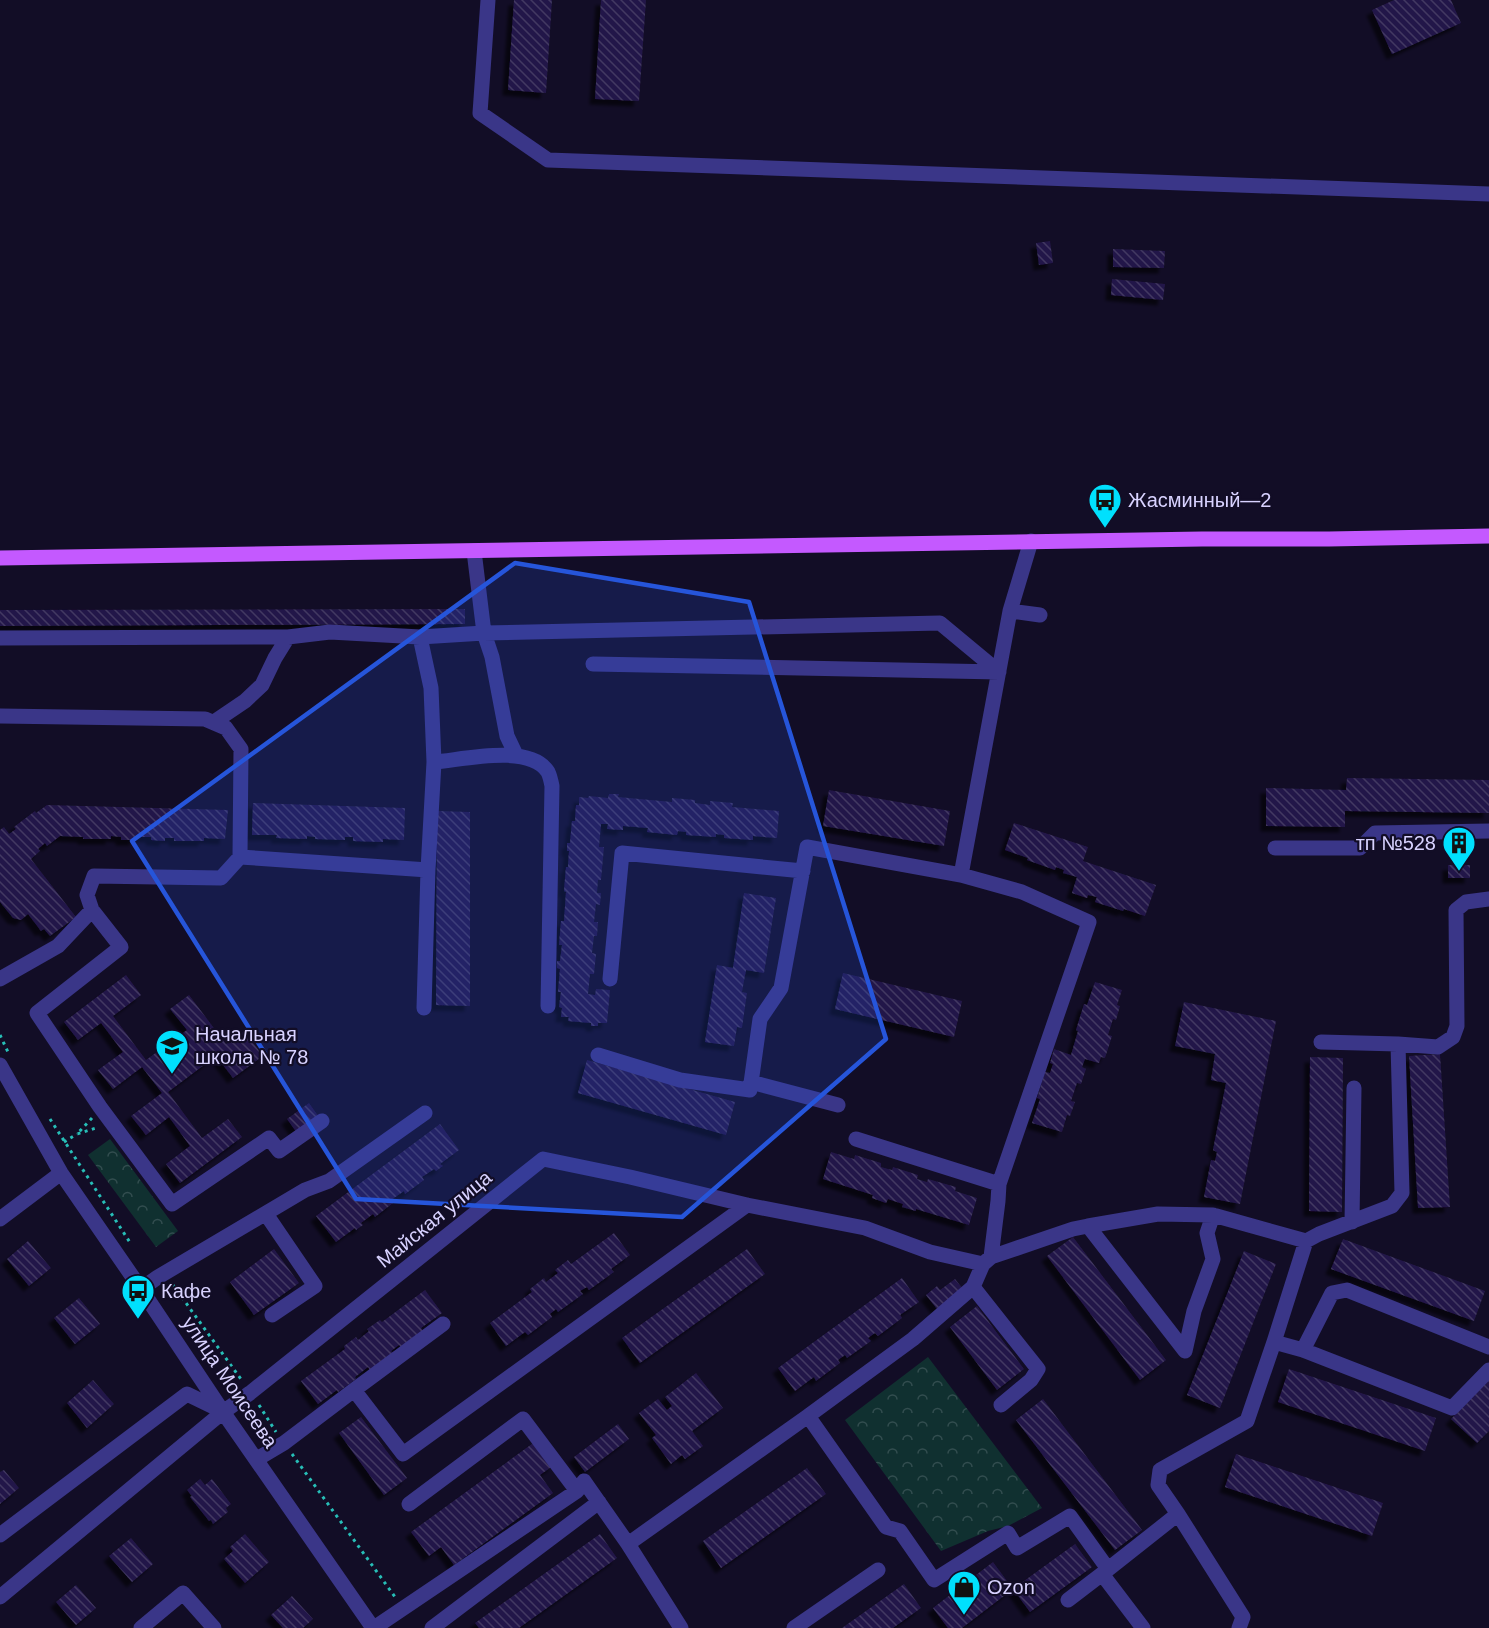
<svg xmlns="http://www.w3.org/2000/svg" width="1489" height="1628" font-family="Arial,sans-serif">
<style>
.park{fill:url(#park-crowns)}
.building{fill:url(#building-back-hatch);filter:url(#shadow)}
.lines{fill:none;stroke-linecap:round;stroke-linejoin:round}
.path{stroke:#27beb7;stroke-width:3;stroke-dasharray:3 4.5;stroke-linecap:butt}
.minor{stroke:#3a3688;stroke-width:15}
.major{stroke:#c459ff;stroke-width:15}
.marked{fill:#2655da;fill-opacity:0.2;stroke:#2655da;stroke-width:4.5;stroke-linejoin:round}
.labels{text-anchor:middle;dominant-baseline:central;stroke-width:4.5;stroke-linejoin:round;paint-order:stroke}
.poi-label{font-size:20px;fill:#d8d2ff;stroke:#120d26;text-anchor:start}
.street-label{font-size:20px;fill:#d8d2ff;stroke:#120d26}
</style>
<defs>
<pattern id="park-crowns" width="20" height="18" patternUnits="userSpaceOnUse" patternTransform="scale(1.5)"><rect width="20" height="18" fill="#103030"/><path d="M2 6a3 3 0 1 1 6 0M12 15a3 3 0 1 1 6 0" fill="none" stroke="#324d4f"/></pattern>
<pattern id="building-back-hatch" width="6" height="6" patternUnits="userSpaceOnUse" patternTransform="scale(1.5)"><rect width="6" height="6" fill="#231848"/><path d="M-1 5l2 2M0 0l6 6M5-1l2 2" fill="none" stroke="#423963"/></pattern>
<filter id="shadow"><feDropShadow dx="-5.5" dy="5.5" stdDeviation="1.5" flood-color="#0009"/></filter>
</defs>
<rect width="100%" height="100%" fill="#120d26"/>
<!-- park -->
<path class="park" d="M110,1139L178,1231L156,1247L88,1155Z
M928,1357L1042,1508L1008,1526L988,1531L941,1551L845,1420Z"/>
<!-- building -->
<path class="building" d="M514,0H552L546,93L508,90Z
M601,0H646L639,101L595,99Z
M1394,0H1451L1461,23L1392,54L1372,10Z
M1050,241L1053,263L1039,265L1036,243Z
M1113,249L1165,251L1164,268L1113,267Z
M1112,279L1165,284L1163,300L1111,295Z
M465,609V624L0,626V610Z
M1347,778L1489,780V813L1345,811V827L1266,826V788L1346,790Z
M829,790L950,811L944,846L823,826Z
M609,794H619L618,797L672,802V798L695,800V803L710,805V801L733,803L732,807L779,811L777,838L753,836V840L724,838V835L716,834V837L686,835V832L678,831L677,835L647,832L648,828L623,826V830L607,829L608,824H601L599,847H604L601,880H598L597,893H601L600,905L596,904L594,922H598L597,936H594L592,953L596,954L594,974H590L588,994L595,995L596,989L610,990L607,1023H598V1026H591V1023L568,1021L569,1017H561L562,1008L559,1007L561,992H558L560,969L557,968V961H560L562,945H559L561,921H564L566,892L564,891L566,867H568L569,851H567V843H570L572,821H575L576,805H579V797L588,798L589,796L608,798Z
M253,803L405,808L404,840L383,839V842L353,841V837H345V840L315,839V837L307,836V839L276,838L277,835H252Z
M47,805L228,810L225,839L204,838V841H174V838H165V841L151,840V837H135V840H121V837L111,836V839H83V837L60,836L47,846L45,843L38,849L40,851L31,859L76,917L50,936L44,929L41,931L28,914L21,920L13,918L0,902V830L4,827L9,834L16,829L14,827L35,811L36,813Z
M437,811L470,812V1006L436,1005Z
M1014,823L1088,847L1083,861L1156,885L1145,916L1124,909L1123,911L1095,902L1097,897L1088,895L1087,898L1072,893L1077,877L1063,873L1064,870L1056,867L1055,870L1027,860L1028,858L1005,850Z
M1448,865H1470V878H1448Z
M744,893L776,898L764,973L746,970L742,992L747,993L742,1028L737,1027L734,1046L705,1042L717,965L733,968Z
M843,973L962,1001L954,1037L835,1009Z
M126,975L141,995L113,1016L146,1060L187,1030L170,1009L189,995L226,1044L244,1031L263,1056L233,1078L216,1056L168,1092L202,1138L228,1119L242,1137L180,1183L166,1164L190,1146L169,1117L146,1135L131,1116L162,1093L142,1067L113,1089L98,1070L123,1052L101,1023L78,1040L64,1022Z
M1095,982L1122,990L1117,1005L1120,1006L1116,1020L1113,1019L1108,1035L1112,1036L1105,1058L1101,1057L1099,1063L1085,1059L1082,1067L1086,1069L1081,1084L1077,1083L1071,1101L1075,1102L1070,1116L1067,1115L1062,1132L1032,1123L1040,1099L1037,1098L1045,1072L1050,1073L1053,1064L1050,1063L1054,1049L1071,1055L1078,1031L1076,1030L1084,1004L1087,1005Z
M1184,1002L1276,1021L1240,1204L1204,1197L1211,1160L1215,1161L1217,1152L1213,1150L1226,1083L1211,1080L1215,1054L1175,1046Z
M1440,1054L1450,1207L1418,1208L1409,1056Z
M1310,1057L1343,1058L1342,1212L1309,1211Z
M587,1060L735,1102L726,1135L578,1093Z
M309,1103L319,1117L297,1133L287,1119Z
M440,1124L459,1150L440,1164L443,1166L436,1171L434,1169L422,1177L424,1180L405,1194L404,1191L391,1200L393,1203L375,1217L373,1214L361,1223L363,1225L356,1230L355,1228L336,1242L316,1216Z
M831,1152L854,1159L855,1155L881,1163V1167L892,1170L893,1167L918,1175L917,1179L927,1182L928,1179L956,1187L955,1191L977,1198L969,1225L916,1209V1211L902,1207L903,1204L888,1199L886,1203L872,1198L873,1195L823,1179Z
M614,1233L630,1255L611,1269L614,1272L589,1290L587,1287L580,1291L583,1294L558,1312L556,1309L550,1314L552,1317L528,1335L525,1332L506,1346L490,1323L532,1292L530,1289L544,1278L546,1282L558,1273L555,1270L568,1260L571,1264Z
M1073,1237L1166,1360L1140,1380L1047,1256Z
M1343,1239L1485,1291L1474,1321L1331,1269Z
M28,1241L51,1268L29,1286L7,1259Z
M274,1249L299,1283L254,1315L230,1282Z
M747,1249L765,1274L640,1363L622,1338Z
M1244,1251L1276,1264L1220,1408L1187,1395Z
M902,1278L919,1302L900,1315L902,1318L878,1336L875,1333L868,1338L871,1341L847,1358L845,1355L838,1360L840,1363L816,1381L814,1377L795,1391L778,1368Z
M955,1279L963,1289L937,1309L926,1295L937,1286L940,1290Z
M425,1290L442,1313L421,1328L423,1331L401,1347L399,1345L391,1351L393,1353L370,1370L368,1367L355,1377L356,1379L338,1392L337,1390L318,1404L301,1381L345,1349L344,1346L356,1337L358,1340L369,1331L367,1329L380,1320L382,1322Z
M79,1298L100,1324L75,1344L54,1318Z
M977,1306L1024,1369L997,1390L950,1327Z
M1289,1369L1436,1418L1425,1451L1278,1402Z
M696,1373L723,1408L692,1431L703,1446L685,1459L682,1455L671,1464L652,1438L656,1435L639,1413L658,1399L667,1410L672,1406L665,1397Z
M93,1380L114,1404L87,1428L67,1403Z
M1489,1380V1431L1477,1443L1451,1419Z
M1043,1399L1142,1530L1115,1550L1016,1420Z
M361,1417L407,1478L384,1495L339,1433Z
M618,1424L629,1439L585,1472L574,1457Z
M536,1441L554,1465L540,1475L553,1493L454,1565L441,1547L429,1556L411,1532Z
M1236,1454L1383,1503L1372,1536L1225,1487Z
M807,1468L826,1494L721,1568L703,1541Z
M4,1470L19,1488L0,1504V1472Z
M200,1479L205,1485L212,1479L231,1504L226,1508L228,1512L213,1524L211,1520L209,1521L190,1497L192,1496L187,1490Z
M245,1534L269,1562L245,1583L224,1559L233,1551L230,1547Z
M600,1534L617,1558L519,1628H479L475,1623Z
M131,1538L153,1564L132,1582L109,1556Z
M1075,1544L1092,1567L1030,1612L1013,1589Z
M993,1562L1013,1589L962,1628H948L933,1608Z
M904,1584L921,1608L893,1628H842Z
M76,1585L96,1608L76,1625L56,1602Z
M292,1596L313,1619L303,1628H283L271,1615Z"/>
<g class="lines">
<!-- path -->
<path class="path" d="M0,1035L8,1052
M92,1118L77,1134L96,1128
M50,1119L131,1244
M64,1142L77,1134
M173,1285L243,1382
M259,1405L276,1432
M292,1454L395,1597"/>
<!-- minor -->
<path class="minor" d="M488,0L480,113L548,160L1489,194
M474,551L484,633L940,623L999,672L593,664
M1010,611L1040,615
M0,638L288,637L330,632L420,637
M0,716L205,719L226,728L241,749L240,857
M214,722L245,701L262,685L275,658L288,637
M434,762C462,760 530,743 548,772C550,776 551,781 552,786L548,1006
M1275,848H1360L1375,833L1489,831
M92,910L121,947L37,1013L100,1107L172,1204L269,1138L279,1151L322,1121
M0,979L58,946L92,910L87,895L94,876L221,878L240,857L428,870
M610,979L622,853L803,871
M424,1008L428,870L434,762L431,688L420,637L484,633L492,657L507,736L516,755
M1321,1042L1398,1044L1438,1047L1453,1037L1457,1026L1456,910L1466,902L1489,899
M598,1055L680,1080L750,1090L760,1019L781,988L807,847L961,875L1010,611L1031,541
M0,1065L61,1173L141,1289L223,1412L373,1628
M751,1082L838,1105
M856,1139L999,1184L1089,922L1022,892L961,875
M266,1214L315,1286L272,1315
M0,1219L61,1173
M1352,1222L1354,1088
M1088,1226L1158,1214L1213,1215
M991,1257L998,1201L999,1184
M973,1287L1038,1369L1031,1380L1001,1405
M141,1289L158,1277L305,1190L329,1181L425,1113
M443,1324L354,1390L403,1454L747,1205
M1274,1342L1306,1241
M1303,1350L1332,1293L1347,1290L1489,1347
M1185,1351L1194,1311L1213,1259L1207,1233L1213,1215L1306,1241L1319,1234L1392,1206L1402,1193L1398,1044
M808,1416L913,1339L973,1287L983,1264L991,1257L1073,1229L1088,1226L1185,1351
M257,1459L284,1443L354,1390
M409,1504L523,1419L577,1491
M1178,1514L1243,1617L1239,1628
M0,1535L187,1394L220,1410
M0,1597L223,1412L250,1393L543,1159L630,1177L747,1205L865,1228L930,1252L983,1264
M1068,1600L1102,1574
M141,1628L183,1593L214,1628
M374,1628L577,1491L584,1481L628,1544
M432,1628L599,1502
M681,1628L628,1544L808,1416L886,1527L900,1531L934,1580L1008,1533L1017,1548L1070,1516L1108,1569
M794,1628L878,1570
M1143,1628L1102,1574L1178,1514L1158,1485L1160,1470L1247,1421L1274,1342L1303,1350L1452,1408L1489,1370"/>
<!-- major -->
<path class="major" d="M0,558L1202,539H1329L1489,536"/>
</g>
<!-- marked area -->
<path class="marked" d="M515,563L749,602L886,1039L682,1217L356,1199L132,841Z"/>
<!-- icons -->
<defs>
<g id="bus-pin" transform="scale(1.725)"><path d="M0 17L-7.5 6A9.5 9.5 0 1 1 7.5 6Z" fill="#00e0fd" stroke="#120d26"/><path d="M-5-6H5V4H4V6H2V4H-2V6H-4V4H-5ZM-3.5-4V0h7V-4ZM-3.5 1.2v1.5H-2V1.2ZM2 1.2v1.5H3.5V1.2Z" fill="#111"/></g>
<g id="building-pin" transform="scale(1.725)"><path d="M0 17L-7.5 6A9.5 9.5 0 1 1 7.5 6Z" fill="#00e0fd" stroke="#120d26"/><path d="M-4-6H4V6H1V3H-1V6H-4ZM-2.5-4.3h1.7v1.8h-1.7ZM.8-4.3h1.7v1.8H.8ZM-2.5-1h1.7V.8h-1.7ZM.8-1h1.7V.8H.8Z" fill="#111"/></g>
<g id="school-pin" transform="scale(1.725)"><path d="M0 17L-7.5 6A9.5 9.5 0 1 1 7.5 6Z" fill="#00e0fd" stroke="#120d26"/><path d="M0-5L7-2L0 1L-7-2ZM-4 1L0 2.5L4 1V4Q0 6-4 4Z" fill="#111"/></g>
<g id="shop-pin" transform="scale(1.725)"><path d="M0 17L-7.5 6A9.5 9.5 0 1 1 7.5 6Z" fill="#00e0fd" stroke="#120d26"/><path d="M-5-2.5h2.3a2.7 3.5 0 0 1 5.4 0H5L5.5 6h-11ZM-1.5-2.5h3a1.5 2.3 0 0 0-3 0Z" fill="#111"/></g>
</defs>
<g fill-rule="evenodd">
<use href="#bus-pin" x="1105" y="500"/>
<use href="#building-pin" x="1459" y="843"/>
<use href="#school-pin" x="172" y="1046"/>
<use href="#bus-pin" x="138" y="1291"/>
<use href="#shop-pin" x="964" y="1587"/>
</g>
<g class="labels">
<!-- poi labels -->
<g class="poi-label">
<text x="1128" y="500">Жасминный—2</text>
<text x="1436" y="843" text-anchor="end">тп №528</text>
<text x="195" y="1034">Начальная<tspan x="195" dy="23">школа № 78</tspan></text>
<text x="161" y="1291">Кафе</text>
<text x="987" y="1587">Ozon</text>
</g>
<!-- street labels -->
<g class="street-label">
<text transform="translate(434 1219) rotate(-39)">Майская улица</text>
<text transform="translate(230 1382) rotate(56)">улица Моисеева</text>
</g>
</g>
</svg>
